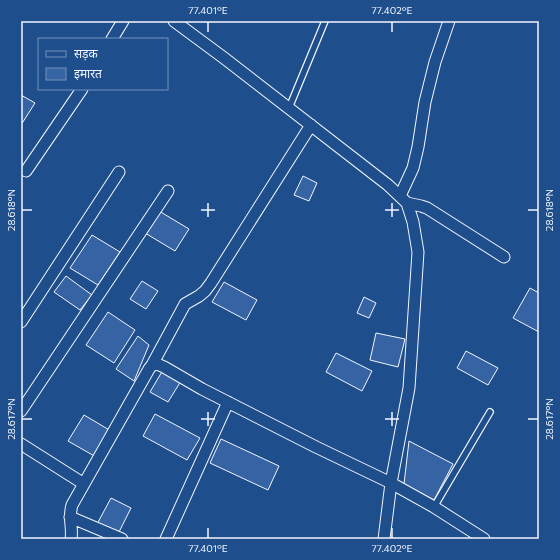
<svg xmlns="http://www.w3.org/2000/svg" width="560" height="560" font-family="Commissioner,'Noto Sans Devanagari',sans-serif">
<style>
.building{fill:#3563a3;stroke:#f2f6ff}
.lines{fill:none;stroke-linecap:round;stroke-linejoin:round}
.lane-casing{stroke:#f2f6ff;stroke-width:8}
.street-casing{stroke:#f2f6ff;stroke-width:13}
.lane{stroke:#1f4e8c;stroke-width:5.5}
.street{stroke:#1f4e8c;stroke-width:11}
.ticks{fill:none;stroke:#f2f6ff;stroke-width:1.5}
.neatline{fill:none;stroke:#f2f6ff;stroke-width:1.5}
.ticks-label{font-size:10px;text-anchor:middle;fill:#f2f6ff}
</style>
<rect width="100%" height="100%" fill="#1f4e8c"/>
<!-- building -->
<path class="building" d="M21,95L35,103L21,125Z
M303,176L317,183L309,201L294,195Z
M159,211L189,229L175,251L145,233Z
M92,235L120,252L98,285L70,268Z
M66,276L92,295L80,310L54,292Z
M142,281L158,291L146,309L130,299Z
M224,282L257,300L246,320L212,302Z
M530,288L539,293V332L513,318Z
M364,297L376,303L369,318L357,313Z
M108,312L135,330L114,363L86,345Z
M376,333L405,339L398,367L370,360Z
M138,336L149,345L134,381L116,369Z
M466,351L498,368L488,385L457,368Z
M336,353L372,371L362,391L326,372Z
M163,370L181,381L168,402L150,392Z
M155,414L200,438L187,460L143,436Z
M84,415L111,431L96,457L68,441Z
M221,439L279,466L268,490L210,463Z
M409,441L453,464L434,500L404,484Z
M111,498L131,508L117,536L96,526Z"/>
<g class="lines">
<!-- lane casing -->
<g class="lane-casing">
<path id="lane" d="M289,108L325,21
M434,507L490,412"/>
</g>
<!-- street casing -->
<g class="street-casing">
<path id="street" d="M174,21L224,58L388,185L407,203L413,222L418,252L409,388L391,483L384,539
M112,39L123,21
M26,171L82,89
M400,196L413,168L418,147L425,102L435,62L449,21
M407,203L421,206L427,208L504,257
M21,322L119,172
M152,365L185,304L199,296L205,291L211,283L311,125
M21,411L168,191
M21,444L84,484
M70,517L122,539
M71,539C73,527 68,518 72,505L149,369L152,365L157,364L164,367L202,389L316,447L391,483L434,507L484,539
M166,539L228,402"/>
</g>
<!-- lane -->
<use href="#lane" class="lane"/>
<!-- street -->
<use href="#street" class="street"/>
</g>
<!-- ticks -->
<path class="ticks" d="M208,22V32M392,22V32M208,203V217M392,203V217M22,210H32M201,210H215M385,210H399M528,210H538M208,412V426M392,412V426M22,419H32M201,419H215M385,419H399M528,419H538M208,528V538M392,528V538"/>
<!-- border -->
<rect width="560" height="560" fill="none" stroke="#1f4e8c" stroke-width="44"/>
<!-- legend -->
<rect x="38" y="38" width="130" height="52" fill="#1f4e8c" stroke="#7391ba"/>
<rect x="46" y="51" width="20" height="6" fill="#1f4e8c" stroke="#7391ba"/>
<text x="74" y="58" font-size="12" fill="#f2f6ff">सड़क</text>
<rect x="46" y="68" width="20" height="12" fill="#3563a3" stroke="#7391ba"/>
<text x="74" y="78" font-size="12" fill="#f2f6ff">इमारत</text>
<rect x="22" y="22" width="516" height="516" class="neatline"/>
<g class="ticks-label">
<text x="208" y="14">77.401°E</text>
<text x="392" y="14">77.402°E</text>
<text transform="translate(11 210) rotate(-90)" y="4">28.618°N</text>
<text transform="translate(549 210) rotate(-90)" y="4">28.618°N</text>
<text transform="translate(11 419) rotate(-90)" y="4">28.617°N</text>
<text transform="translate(549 419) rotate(-90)" y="4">28.617°N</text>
<text x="208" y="552">77.401°E</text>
<text x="392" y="552">77.402°E</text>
</g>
</svg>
